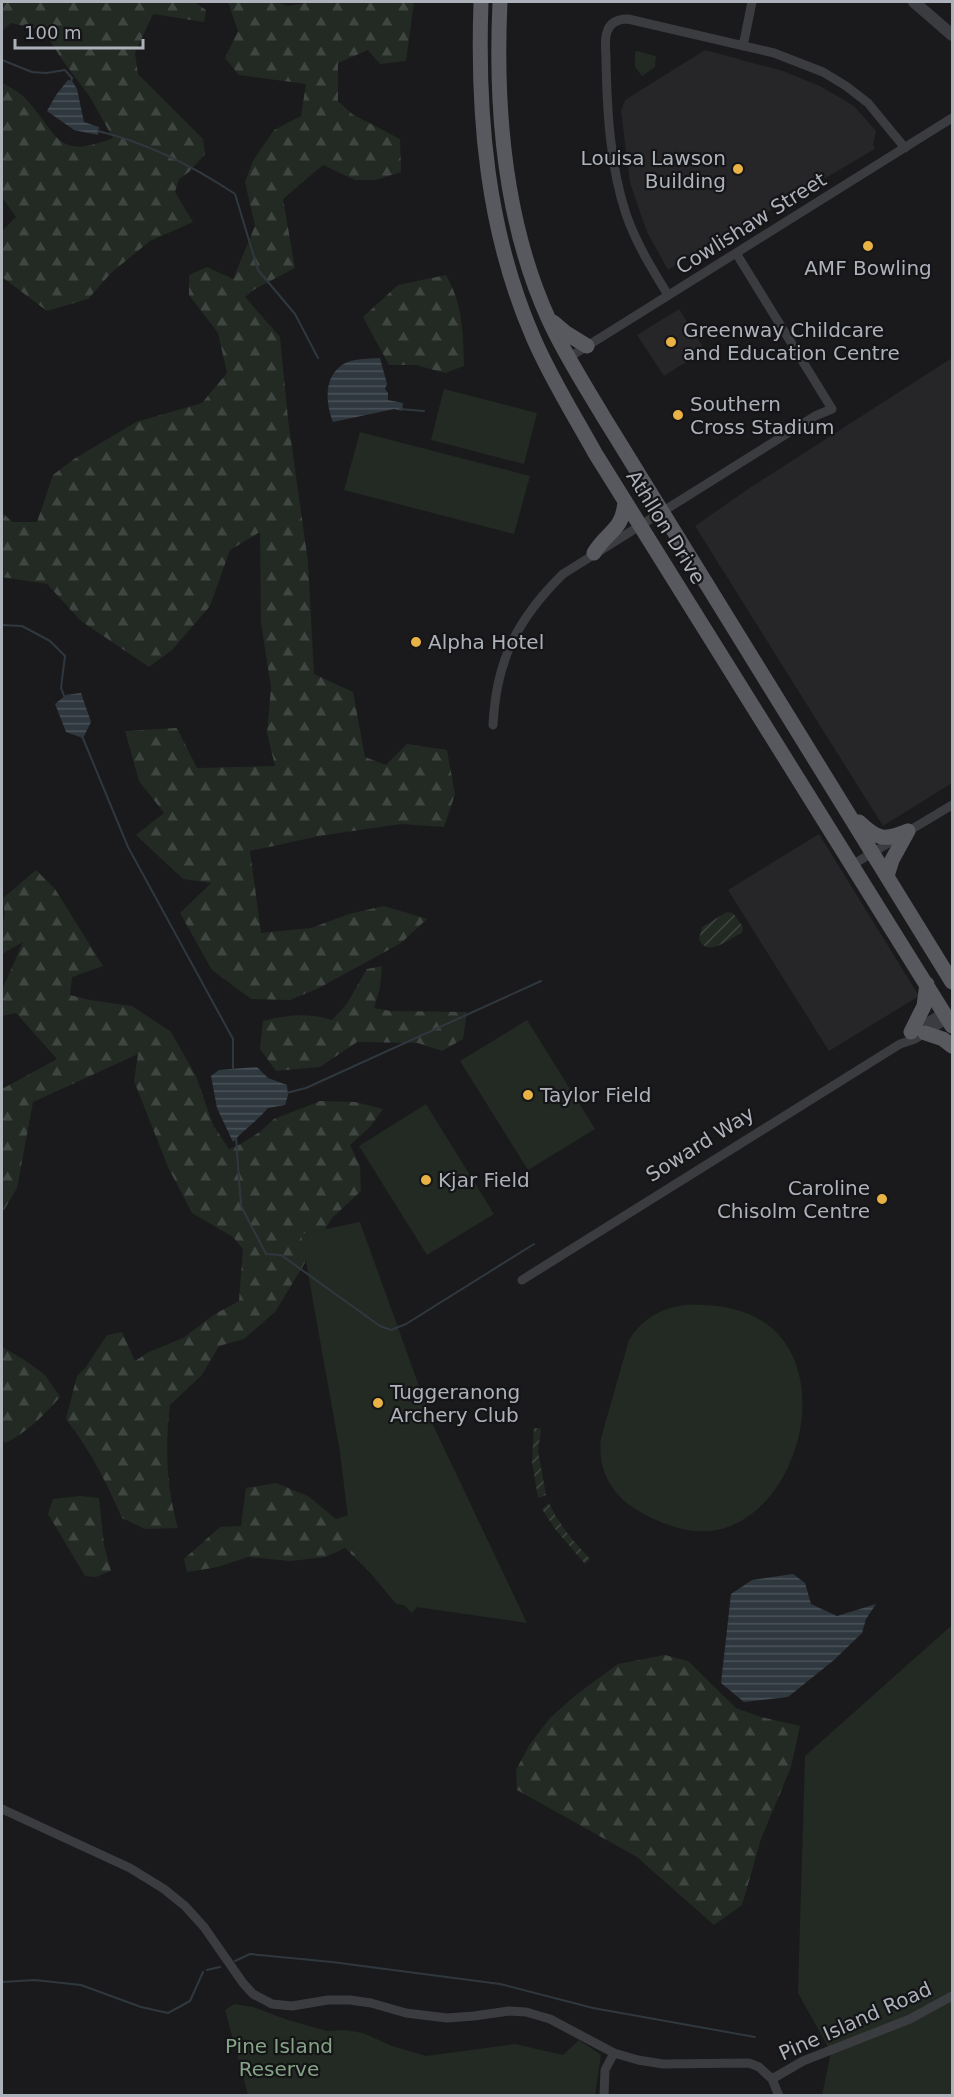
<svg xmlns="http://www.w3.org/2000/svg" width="954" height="2097" font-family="'DejaVu Sans',sans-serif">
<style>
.built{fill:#262629}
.forest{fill:url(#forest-firs)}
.park{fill:#222a23}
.garden{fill:url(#garden-furrows)}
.water{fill:url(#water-rules)}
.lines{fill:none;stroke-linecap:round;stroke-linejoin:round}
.stream{stroke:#30383f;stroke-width:2}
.minor{stroke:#3b3c40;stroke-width:9}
.tertiary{stroke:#3b3c40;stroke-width:12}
.primary{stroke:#57595f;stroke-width:15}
.poi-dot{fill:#e9b244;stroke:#151517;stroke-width:2}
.labels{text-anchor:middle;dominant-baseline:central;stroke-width:4.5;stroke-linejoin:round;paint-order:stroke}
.poi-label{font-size:20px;fill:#adb1ba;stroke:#151517;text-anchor:start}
.street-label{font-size:20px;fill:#adb1ba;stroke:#151517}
.park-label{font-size:20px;fill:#85a487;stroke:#151517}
</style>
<defs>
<pattern id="forest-firs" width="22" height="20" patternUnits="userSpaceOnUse" patternTransform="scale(1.5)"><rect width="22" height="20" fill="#222a23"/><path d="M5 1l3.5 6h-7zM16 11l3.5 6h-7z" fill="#3f4641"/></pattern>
<pattern id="garden-furrows" width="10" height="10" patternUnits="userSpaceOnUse" patternTransform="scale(1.5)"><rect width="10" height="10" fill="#222a23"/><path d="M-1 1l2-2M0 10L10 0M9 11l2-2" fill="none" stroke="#3f4641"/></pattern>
<pattern id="water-rules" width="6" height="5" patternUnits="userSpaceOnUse" patternTransform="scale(1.5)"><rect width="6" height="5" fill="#30383f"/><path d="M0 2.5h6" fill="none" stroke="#4b5259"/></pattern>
</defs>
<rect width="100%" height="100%" fill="#1a1a1c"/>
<!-- built -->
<path class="built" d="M705,50L783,71L820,86L854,106L876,131L873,144L875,149L668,270L647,232L630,183L621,111L625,100Z
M679,309L705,350L664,376L637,335Z
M952,358V783L883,826L695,526L751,487Z
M819,834L919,996L829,1051L728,890Z"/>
<!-- forest -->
<path class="forest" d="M2,2H194L206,10L204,22L153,14L135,53L138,74L203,139L205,154L189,172L179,179L175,192L193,222L150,241L112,272L88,299L47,311L2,277V231L16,217L2,197V82C9,87 19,92 25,98C59,134 54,161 113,138L90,97L63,61L43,30L11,23L2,31Z
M228,2H276L288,6L311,2H414L406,61L380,64L368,50L338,63V101L352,114L400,139L401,172L376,180H355L323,165L283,199L295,268L255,289L245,297L280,337L288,419L308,562L314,674L353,692L365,757L386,765L407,744L447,750L455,794L444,827L401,824L319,836L250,851L261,933L311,928L349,914L384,906L427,919L401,943L319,988L290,1000L251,999L212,970L180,913L211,883L183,879L136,835L164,813L139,781L125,731L177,728L197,768L275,766L267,733L271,688L261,622L260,532L230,550L210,606L172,650L149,667L81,621L47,584L2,577V512L12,522H37L53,475L74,459L136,422L202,403L227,373L218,333L189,295V275L207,267L233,279L255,226L245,182L253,161L274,130L301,116L306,84L239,75L225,58L238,31Z
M446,275C463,305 463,332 464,366L445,373L416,365H389L363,317L398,285Z
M36,870L55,889L103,966L72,977L70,995L90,1000L132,1006L171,1032L196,1076L213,1125L229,1149L241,1144L261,1131L274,1119L320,1101L355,1102L383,1109L370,1127L350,1145L360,1166L361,1191L332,1218L275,1312L244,1339L219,1346L202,1375L170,1405C165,1447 166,1486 178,1528L145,1529L122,1518C106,1482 91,1451 66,1419L77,1376L86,1367L107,1335L122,1332L135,1361L149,1352L183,1338L215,1314L239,1301L243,1249L233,1237L192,1213L168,1167L134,1081L138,1054L33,1102L17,1188L4,1210L2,1208V1089L57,1059L16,1013L2,1016V990L23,942L2,954V927L5,914L2,899Z
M382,966L380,988L374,1008L390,1011L467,1012L463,1039L442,1051L418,1043L357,1042L320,1067L276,1071L260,1049L263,1021C287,1015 308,1012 332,1020L346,1005L367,969Z
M2,1347L23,1359L45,1375L60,1397C43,1416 28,1432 5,1443L2,1439Z
M276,1483L308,1496L336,1519L359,1512L425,1598L412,1613L345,1548L326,1557L290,1561L248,1557L218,1567L187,1572L184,1559L220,1527L241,1526L246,1488Z
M80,1496L99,1498L104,1545L111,1571L96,1577L85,1576L48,1514L53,1499Z
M665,1655L688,1661L736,1708L761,1717L800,1726L791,1767L761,1839L742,1905L714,1925L637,1857L517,1790L516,1770L530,1744L550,1718L577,1694L618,1664Z"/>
<!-- park -->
<path class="park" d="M637,51L656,56L655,67L642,76L635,67V52Z
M444,389L537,413L524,464L431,440Z
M360,432L530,476L514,534L344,490Z
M527,1020L595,1129L528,1170L460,1061Z
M426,1104L494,1214L427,1255L359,1146Z
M360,1222L433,1425L527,1623L396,1604L352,1551L340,1452L301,1234Z
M685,1305C713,1304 744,1307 768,1325C832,1374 800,1501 728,1527C697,1538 664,1526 637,1510C611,1495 597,1468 601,1438L629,1340C642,1319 661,1308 685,1305Z
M952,1625V2095H822L831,2052L798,1993L805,1756Z
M234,2004L253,2007L288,2020L327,2031L345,2030L363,2033L392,2046L426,2056L515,2044L563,2055L579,2040L601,2055L595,2095H248L225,2010Z"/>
<!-- garden -->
<path class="garden" d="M727,912L733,913L743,927L742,933C729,938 708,959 699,939L702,927Z
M534,1428L541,1429L538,1451L546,1495L538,1498L532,1462Z
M549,1503C559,1525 574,1542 590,1559L585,1564L555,1529L542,1509Z"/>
<!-- water -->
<path class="water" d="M68,80L72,81L77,89L84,122L99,127L98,135L74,130L47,111L56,95Z
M380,358L387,384L385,389L388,393V400L403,403L402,411L394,409L333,422C326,404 323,378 342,365C352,358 368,359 380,358Z
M81,693L91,722L83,738L66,732L55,704L66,695Z
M257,1067L268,1078L287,1085L288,1095L285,1105L268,1108C257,1121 244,1129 233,1142L217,1108L211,1076L219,1070Z
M793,1574L805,1583L811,1604L837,1616L876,1604L866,1619L862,1633L834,1660L788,1697L744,1702L721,1683L731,1594L752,1580Z"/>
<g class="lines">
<!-- stream -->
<path class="stream" d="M2,60L32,72L46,73L65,70L72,78L71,82
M98,131C148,143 193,166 235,194L258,270L295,314L318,358
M400,409L424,411
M2,625L22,626L50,641L65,656L61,688L65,698
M82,736L128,847L233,1039V1069
M286,1093L306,1088L541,981
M236,1138L241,1206L266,1254L281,1255L380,1326L391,1330L406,1324L534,1244
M235,1961L250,1954L332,1962L500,1984L593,2008L755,2037
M207,1970L220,1967
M2,1982L35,1980L81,1985L141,2007L168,2013L190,2001L203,1972"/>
<!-- minor -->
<path class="minor" d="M743,46L752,2
M668,295C652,269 636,243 626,214C610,166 607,110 606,60C606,51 604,40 607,32C610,22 619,19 628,19L774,53L823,72L846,86L868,103L905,148
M568,358L952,118
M493,725C496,661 517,619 563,574L815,416L832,409L736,253
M852,865L952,805
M914,1030L944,1012
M522,1280L900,1044L915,1039L948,1019
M2,1809L130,1868L164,1889L185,1906L204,1927L243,1983L253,1994L272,2004L292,2006L328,2000H350L371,2003L406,2013L447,2018L474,2016L509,2011L526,2012L550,2019L614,2053L638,2060L663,2064L749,2063L759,2067L772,2079L803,2061L910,2019L952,1996
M772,2079L779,2096
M604,2096L605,2070L614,2053"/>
<!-- tertiary -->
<path class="tertiary" d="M914,2L952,35"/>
<!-- primary -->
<path class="primary" d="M481,2C477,116 487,231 533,337C550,377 574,415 595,453L952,1026
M500,2C495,108 504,222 549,320C564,353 584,384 603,416L952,982
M553,322L566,333L587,346
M594,553C607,531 623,531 625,501
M859,822C878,840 884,841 908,831
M887,876L892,860L908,831
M911,1032L924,1006L927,984
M925,1033L943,1039L952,1046"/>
</g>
<!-- markers -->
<g class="poi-dot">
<circle cx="738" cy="169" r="6"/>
<circle cx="868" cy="246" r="6"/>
<circle cx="671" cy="342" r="6"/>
<circle cx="678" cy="415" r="6"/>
<circle cx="416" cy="642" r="6"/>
<circle cx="528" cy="1095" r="6"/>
<circle cx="426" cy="1180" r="6"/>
<circle cx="882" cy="1199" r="6"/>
<circle cx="378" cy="1403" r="6"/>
</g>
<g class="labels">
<!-- poi labels -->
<g class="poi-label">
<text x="726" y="158" text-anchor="end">Louisa Lawson<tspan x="726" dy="23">Building</tspan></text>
<text x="868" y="268" text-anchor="middle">AMF Bowling</text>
<text x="683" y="330">Greenway Childcare<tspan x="683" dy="23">and Education Centre</tspan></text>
<text x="690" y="404">Southern<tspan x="690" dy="23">Cross Stadium</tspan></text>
<text x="428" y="642">Alpha Hotel</text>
<text x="540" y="1095">Taylor Field</text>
<text x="438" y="1180">Kjar Field</text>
<text x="870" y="1188" text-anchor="end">Caroline<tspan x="870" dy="23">Chisolm Centre</tspan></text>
<text x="390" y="1392">Tuggeranong<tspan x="390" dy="23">Archery Club</tspan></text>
</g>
<!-- street labels -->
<g class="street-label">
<text transform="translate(751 223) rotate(-32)">Cowlishaw Street</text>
<text transform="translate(666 527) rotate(58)">Athllon Drive</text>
<text transform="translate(700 1144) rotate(-32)">Soward Way</text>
<text transform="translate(855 2021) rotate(-24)">Pine Island Road</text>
</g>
<!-- park labels -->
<g class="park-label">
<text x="279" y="2046">Pine Island<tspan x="279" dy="23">Reserve</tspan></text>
</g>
</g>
<!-- border -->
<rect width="954" height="2097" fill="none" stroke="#adb1ba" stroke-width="6"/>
<!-- scale -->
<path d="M15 39v9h128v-9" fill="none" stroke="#adb1ba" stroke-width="3"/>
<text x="24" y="39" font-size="18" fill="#adb1ba" stroke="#151517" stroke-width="4.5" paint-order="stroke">100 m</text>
</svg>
